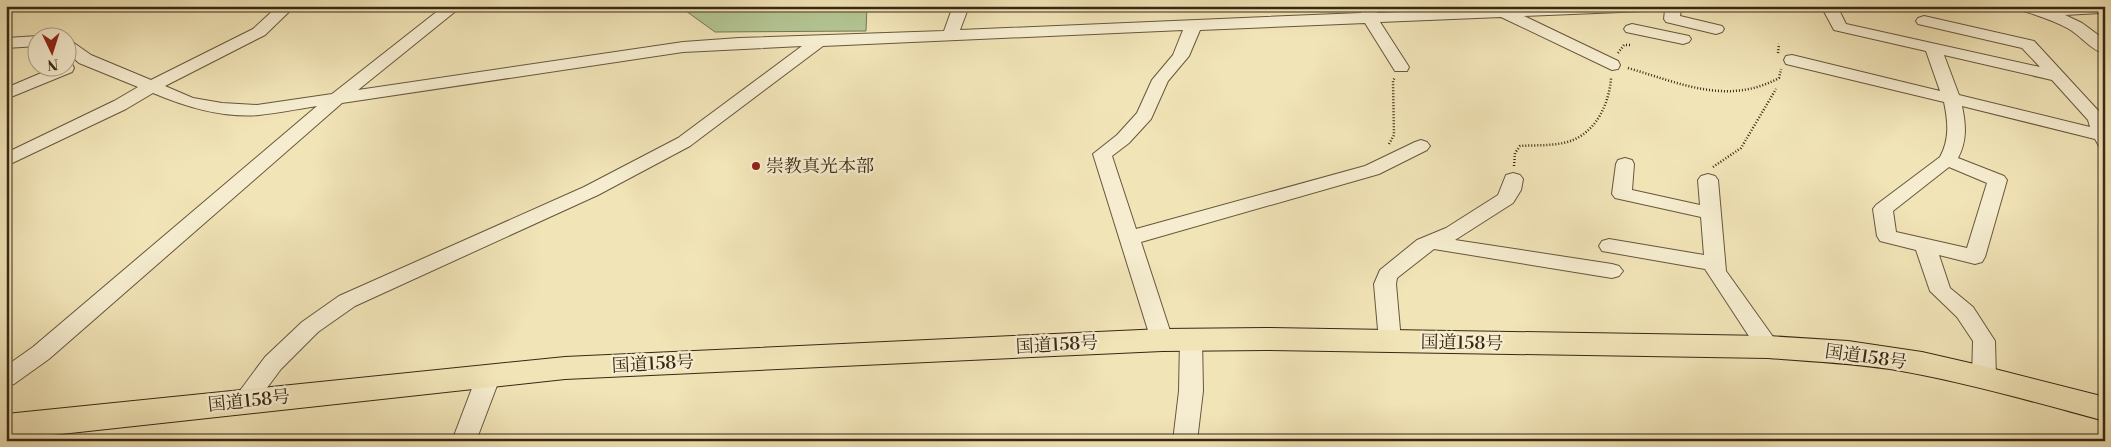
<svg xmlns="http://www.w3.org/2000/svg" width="2111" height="447" font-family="'Libre Bodoni','Noto Serif JP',serif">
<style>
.green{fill:#b3c593;stroke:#767653}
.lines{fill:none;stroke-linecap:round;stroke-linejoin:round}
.minor-casing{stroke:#66573c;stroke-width:2}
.highway-casing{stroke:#382813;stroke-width:2}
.path{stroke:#382813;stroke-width:2.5;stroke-dasharray:1 2;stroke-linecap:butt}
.minor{fill:#f6edd0;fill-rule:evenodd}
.highway{fill:#f1e4b7;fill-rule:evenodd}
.poi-dot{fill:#8f2418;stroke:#f6edd0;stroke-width:2}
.labels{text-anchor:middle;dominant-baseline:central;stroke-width:5;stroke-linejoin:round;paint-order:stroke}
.poi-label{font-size:18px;fill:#382813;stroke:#f6edd0;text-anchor:start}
.street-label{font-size:18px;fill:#382813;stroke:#f6edd0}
</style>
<rect width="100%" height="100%" fill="#f1e4b7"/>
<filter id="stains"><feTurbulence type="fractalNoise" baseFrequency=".004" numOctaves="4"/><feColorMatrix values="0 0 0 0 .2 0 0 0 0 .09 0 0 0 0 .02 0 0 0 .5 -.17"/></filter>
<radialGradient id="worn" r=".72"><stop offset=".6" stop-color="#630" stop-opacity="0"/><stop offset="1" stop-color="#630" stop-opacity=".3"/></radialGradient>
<!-- green -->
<path class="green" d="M679,6H867L866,31L715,32Z"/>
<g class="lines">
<!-- minor casing -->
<g class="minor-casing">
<path id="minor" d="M278,6H295L265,35L165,86L193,98L222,103L257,105L332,94L444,6H462L358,90L683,42L739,38L944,31L953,6H969L960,30L1361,13L1365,6H1377L1379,9L1377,13L1529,6H1653L1650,9L1645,11L1524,16L1618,61L1620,65L1618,69L1612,70L1501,17L1380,22L1409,67L1407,71H1395L1365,23L1200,30L1189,56L1168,81L1151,119L1129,143L1112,156L1136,229L1365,166L1415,142L1421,140L1427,142L1430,146L1427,150L1379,174L1141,242L1173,340L1170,346L1162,348L1154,346L1151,340L1093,154L1117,135L1137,113L1152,80L1173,55L1183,30L823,46L690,146L598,195L355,306L318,332L281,369L252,408L244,411L236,408L232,402L236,396L265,357L302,322L339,296L584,187L678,138L802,46L683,52L342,103L49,359L14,384L6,386V366L33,347L317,106C297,109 278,113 259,115C222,118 186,107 153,93L126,109L6,166V153L114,101L138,87L79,63L68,53V41L74,43L91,55L151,80L253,29Z
M1662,6H1678L1681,10L1680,16L1722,26L1724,29L1722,32L1716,34L1666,22L1664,19L1665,10Z
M1821,6H1837L1846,24L2040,67L2022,48L1918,24L1916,21L1918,18L1924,16L2034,41L2105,118V147L2099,146L2095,139L1962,106C1966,125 1967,141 1958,158L2004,176L2007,180L1985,257L1982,262L1975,264L1939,255L1950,288L1973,307L1995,341L1996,378L1992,384L1984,387L1976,384L1972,378L1973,341L1957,317L1930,291L1916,250L1880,241L1877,236L1873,209L1876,205L1940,157C1950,139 1948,121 1944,102L1786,64L1784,60L1786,56L1792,55L1940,91L1926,51L1834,30ZM1944,55L2052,80L2088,120L2090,127L1959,95ZM1949,167L1987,183L1967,248L1896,232L1893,211Z
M2015,6L2046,8L2050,6L2100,7L2103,10L2100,13L2065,15L2082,23L2105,40V54C2092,51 2081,36 2069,29C2053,20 2035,15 2018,9Z
M1632,24L1689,36L1691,39L1689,42L1683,44L1626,32L1624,29L1626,26Z
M38,36L43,38H38V46L6,48V38Z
M68,63L72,64L74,68L72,72L6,99V88L53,68H68Z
M1625,158L1632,160L1634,164L1632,190L1700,205L1698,180L1701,176L1708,174L1715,176L1718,180L1726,271L1776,341L1779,347L1776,353L1768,355L1760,353L1705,269L1602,251L1599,246L1602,241L1609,239L1704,255L1701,217L1615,198L1612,194L1616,164L1618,160Z
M1513,173L1520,175L1523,179L1521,190L1513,203L1455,240L1612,264L1619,266L1623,271L1619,276L1612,278L1434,249L1397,278L1396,284L1401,341L1398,347L1390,349L1382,347L1379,341L1374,284L1380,270L1417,240L1446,228L1498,195L1506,175Z
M1191,331L1199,333L1202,339L1203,391L1197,441H1173L1179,391L1180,339L1183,333Z
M489,367L497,369L501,375L476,441H452L477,375L481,369Z"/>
</g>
<!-- highway casing -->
<g class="highway-casing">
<path id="highway" d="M1266,328L1768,336L1848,341L1922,352L1983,366L2105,397V421C2034,402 1962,381 1890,369C1849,363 1809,361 1768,358L1266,350L1162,351L565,379L6,440V414L565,357L1162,329Z"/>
</g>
<!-- path -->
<path class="path" d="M1618,53L1624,45H1630
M1778,53L1779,44
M1628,68C1680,83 1727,106 1779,78L1781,69
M1389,144L1394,135L1393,81L1395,77
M1514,166L1515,153L1520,146C1534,145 1549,146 1563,143C1594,137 1609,106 1611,78
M1713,167L1741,148L1776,89"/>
<!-- minor -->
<use href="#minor" class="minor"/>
<!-- highway -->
<use href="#highway" class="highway"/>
</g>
<!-- markers -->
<circle class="poi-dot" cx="756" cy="166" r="5"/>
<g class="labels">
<!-- poi labels -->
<g class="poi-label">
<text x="766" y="166">崇教真光本部</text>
</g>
<!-- street labels -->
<g class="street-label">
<text transform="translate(1462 343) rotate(1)">国道158号</text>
<text transform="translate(1057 345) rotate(-3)">国道158号</text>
<text transform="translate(1866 357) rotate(8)">国道158号</text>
<text transform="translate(653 364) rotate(-3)">国道158号</text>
<text transform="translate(249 401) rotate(-6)">国道158号</text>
</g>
</g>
<!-- margin -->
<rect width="2111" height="447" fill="none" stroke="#f1e4b7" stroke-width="25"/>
<rect x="8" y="8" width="2096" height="432" fill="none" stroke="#382813" stroke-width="2.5"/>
<rect x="12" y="12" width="2086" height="422" fill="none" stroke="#382813"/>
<!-- north arrow -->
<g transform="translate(52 52) rotate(176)"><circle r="24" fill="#f6edd0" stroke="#aa9e84"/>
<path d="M0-4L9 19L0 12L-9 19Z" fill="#8f2418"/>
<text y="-8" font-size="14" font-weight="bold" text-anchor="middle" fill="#382813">N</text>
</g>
<rect width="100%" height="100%" filter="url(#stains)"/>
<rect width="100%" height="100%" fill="url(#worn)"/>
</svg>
